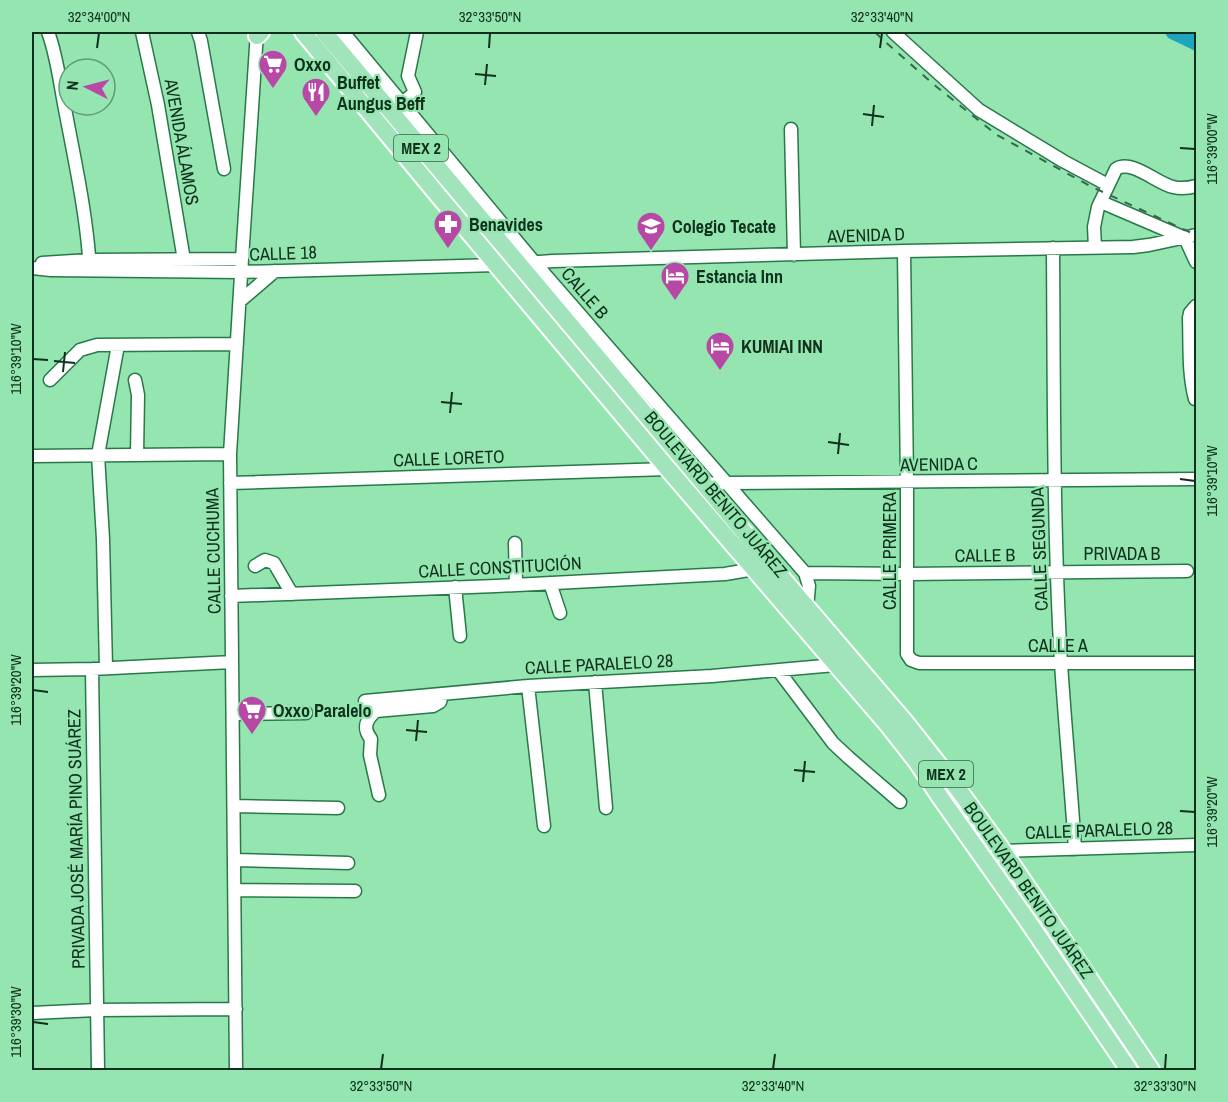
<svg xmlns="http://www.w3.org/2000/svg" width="1228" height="1102" font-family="'Archivo Narrow',sans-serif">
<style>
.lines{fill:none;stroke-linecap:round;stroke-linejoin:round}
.river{stroke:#20a4bd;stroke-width:15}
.minor-casing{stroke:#27794a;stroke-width:15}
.major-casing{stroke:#fff;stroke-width:20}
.minor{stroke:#fff;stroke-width:12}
.major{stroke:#a1e3bb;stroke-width:16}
.rail{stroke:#376749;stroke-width:2;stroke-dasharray:8 8;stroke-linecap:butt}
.ticks{fill:none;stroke:#0e301c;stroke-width:2}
.labels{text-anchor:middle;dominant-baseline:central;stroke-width:4.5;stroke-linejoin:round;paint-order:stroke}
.shield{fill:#95e5b0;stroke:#366648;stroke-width:1.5}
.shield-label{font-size:16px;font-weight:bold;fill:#0e301c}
.poi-label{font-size:18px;font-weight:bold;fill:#0e301c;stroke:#95e5b0;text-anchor:start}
.street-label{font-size:18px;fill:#0e301c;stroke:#95e5b0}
.neatline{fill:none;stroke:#0e301c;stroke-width:2}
.ticks-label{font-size:15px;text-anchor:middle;fill:#0e301c}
</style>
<rect width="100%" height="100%" fill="#95e5b0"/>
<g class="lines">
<!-- river -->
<path class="river" d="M1173,32L1196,43"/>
<!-- minor casing -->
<g class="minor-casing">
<path id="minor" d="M48,32C57,56 60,84 65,109C75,162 87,216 90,270
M142,32L158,105L184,260
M198,32L201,41L224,169
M343,32L535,263L805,573L809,586L807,608
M893,32L979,110L1063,161L1108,185
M398,107L415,92L408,76L417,32
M791,129L794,255
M1101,202L1185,238L1196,262
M1095,247L1094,227L1098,207L1116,169C1132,159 1156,183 1173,187C1181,189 1189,188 1196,186
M1053,248C1054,386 1053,525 1061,663C1065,725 1071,787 1075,849
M904,251L907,482V654L911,660L919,663H1196
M42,263L89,260L242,259
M32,268L51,270L241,272L497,265L553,261L904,251L1133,247L1149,245L1196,235
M240,301L275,271
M50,380L80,350L97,345L237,344
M135,380L138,395L137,455
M1195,399C1188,373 1190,345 1189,318L1190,313L1196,306
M32,456L230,454
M230,483L668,469
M682,484L726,483L1196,479
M515,543L516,585
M255,566L265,560L274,563L292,594
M805,573L908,574L1187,571
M550,583L560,613
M455,587L460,636
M231,596L496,586L725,574L760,568
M106,668L103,539L98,455L118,345
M92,669L98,1070
M32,670L92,669L232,662
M778,670L833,743L848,757L900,802
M595,682L606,808
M528,686L544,826
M365,701L528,686L712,676L835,665
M233,714L306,713
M379,795L370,755L371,739C363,729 365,720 376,711L433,706L440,702L442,694
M234,806L338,808
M1003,851L1196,845
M234,860L348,863
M235,890L355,891
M32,1013L96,1010L236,1009
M236,1070L230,454L242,259L257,32"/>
</g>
<!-- major casing -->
<g class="major-casing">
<path id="major" d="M303,32L447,206L668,469L888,725L917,762L940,797L1025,917L1129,1070
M324,32L704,484L770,564L905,722L958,789L1003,851L1151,1070
M257,36L261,32"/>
</g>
<!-- minor -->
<use href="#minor" class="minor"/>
<!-- major -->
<use href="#major" class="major"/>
<!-- rail -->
<path class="rail" d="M875,32L883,40L938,88L997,135L1092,187L1196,235"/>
</g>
<!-- ticks -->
<path class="ticks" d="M97,48L99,33M489,48L490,33M880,48L882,33M475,74L496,76M485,85L487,64M863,114L884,117M872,126L874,105M1180,148L1195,149M33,359L48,360M54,361L75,363M63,372L65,352M441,402L462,404M450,413L452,392M828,442L849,445M838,454L840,433M1180,479L1195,481M33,690L48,692M406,730L427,732M416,741L418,720M794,770L815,772M803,782L805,761M1180,811L1195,812M33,1022L48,1024M381,1069L383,1054M773,1069L775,1054M1165,1069L1166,1054"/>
<!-- icons -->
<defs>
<g id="supermarket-pin" transform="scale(1.5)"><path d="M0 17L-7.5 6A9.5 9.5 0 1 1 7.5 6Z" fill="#b848a6" stroke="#95e5b0"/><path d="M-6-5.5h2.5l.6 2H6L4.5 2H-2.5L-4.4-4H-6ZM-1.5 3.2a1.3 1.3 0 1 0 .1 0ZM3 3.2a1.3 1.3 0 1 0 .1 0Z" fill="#fff"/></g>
<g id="restaurant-pin" transform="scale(1.5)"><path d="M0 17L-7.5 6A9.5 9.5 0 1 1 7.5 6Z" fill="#b848a6" stroke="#95e5b0"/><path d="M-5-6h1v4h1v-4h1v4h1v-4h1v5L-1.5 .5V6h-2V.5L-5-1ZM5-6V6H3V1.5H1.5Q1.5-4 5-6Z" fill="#fff"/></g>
<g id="pharmacy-pin" transform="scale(1.5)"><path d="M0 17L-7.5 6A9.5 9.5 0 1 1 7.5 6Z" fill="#b848a6" stroke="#95e5b0"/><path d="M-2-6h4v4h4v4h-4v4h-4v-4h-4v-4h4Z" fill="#fff"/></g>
<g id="school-pin" transform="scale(1.5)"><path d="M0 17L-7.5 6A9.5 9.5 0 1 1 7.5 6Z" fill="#b848a6" stroke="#95e5b0"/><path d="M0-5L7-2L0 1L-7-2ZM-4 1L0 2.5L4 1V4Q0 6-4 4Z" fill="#fff"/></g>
<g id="hotel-pin" transform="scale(1.5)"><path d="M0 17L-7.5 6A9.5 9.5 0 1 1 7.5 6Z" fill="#b848a6" stroke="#95e5b0"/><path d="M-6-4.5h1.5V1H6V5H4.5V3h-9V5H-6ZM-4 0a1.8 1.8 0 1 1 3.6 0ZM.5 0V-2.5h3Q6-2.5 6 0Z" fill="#fff"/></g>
</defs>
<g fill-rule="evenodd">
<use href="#supermarket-pin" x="273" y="64"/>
<use href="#restaurant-pin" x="316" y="92"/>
<use href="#pharmacy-pin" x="448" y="224"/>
<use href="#school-pin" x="651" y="226"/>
<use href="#hotel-pin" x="675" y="276"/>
<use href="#hotel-pin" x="720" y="346"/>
<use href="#supermarket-pin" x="252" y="710"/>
</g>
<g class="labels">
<!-- shield labels -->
<g class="shield">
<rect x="394" y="135" width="54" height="26" rx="4.5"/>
<rect x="919" y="761" width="54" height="26" rx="4.5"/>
</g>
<g class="shield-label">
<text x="421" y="148">MEX 2</text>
<text x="946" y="774">MEX 2</text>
</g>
<!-- poi labels -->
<g class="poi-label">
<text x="294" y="64">Oxxo</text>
<text x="337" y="82">Buffet<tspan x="337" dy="21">Aungus Beff</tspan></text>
<text x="469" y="224">Benavides</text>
<text x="672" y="226">Colegio Tecate</text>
<text x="696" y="276">Estancia Inn</text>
<text x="741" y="346">KUMIAI INN</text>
<text x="273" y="710">Oxxo Paralelo</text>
</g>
<!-- street labels -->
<g class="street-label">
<text transform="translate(182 142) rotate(80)">AVENIDA ÁLAMOS</text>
<text transform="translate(866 235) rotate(-2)">AVENIDA D</text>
<text transform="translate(283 253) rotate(-2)">CALLE 18</text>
<text transform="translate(585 293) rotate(49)">CALLE B</text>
<text transform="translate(449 458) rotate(-2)">CALLE LORETO</text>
<text transform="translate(939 464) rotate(-1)">AVENIDA C</text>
<text transform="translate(716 494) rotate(50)">BOULEVARD BENITO JUÁREZ</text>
<text transform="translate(1039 549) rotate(-92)">CALLE SEGUNDA</text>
<text transform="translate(213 551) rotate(-91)">CALLE CUCHUMA</text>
<text transform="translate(889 551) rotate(-90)">CALLE PRIMERA</text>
<text x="1122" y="553">PRIVADA B</text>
<text transform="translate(985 555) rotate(-1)">CALLE B</text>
<text transform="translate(500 567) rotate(-3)">CALLE CONSTITUCIÓN</text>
<text x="1058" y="645">CALLE A</text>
<text transform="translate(599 664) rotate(-3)">CALLE PARALELO 28</text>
<text transform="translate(1099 830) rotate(-2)">CALLE PARALELO 28</text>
<text transform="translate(76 839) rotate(-91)">PRIVADA JOSÉ MARÍA PINO SUÁREZ</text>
<text transform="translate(1029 890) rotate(55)">BOULEVARD BENITO JUÁREZ</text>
</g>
</g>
<!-- border -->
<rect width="1228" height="1102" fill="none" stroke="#95e5b0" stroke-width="66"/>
<!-- north arrow -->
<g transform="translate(87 87) rotate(276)"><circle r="28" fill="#95e5b0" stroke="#5f9d75" stroke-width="1.5"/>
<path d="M0-4.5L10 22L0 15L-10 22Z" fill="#b848a6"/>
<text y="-9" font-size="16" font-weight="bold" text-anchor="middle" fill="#0e301c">N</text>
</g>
<rect x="33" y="33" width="1162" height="1036" class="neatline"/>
<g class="ticks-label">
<text x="99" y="22">32°34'00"N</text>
<text x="490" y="22">32°33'50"N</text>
<text x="882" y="22">32°33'40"N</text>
<text transform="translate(1212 149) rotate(-90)" y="5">116°39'00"W</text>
<text transform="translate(16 359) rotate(-90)" y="5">116°39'10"W</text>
<text transform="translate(1212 481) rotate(-90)" y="5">116°39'10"W</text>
<text transform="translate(16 690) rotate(-90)" y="5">116°39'20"W</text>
<text transform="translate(1212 812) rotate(-90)" y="5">116°39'20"W</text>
<text transform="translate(16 1022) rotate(-90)" y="5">116°39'30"W</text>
<text x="381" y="1091">32°33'50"N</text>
<text x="773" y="1091">32°33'40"N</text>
<text x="1165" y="1091">32°33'30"N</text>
</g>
</svg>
